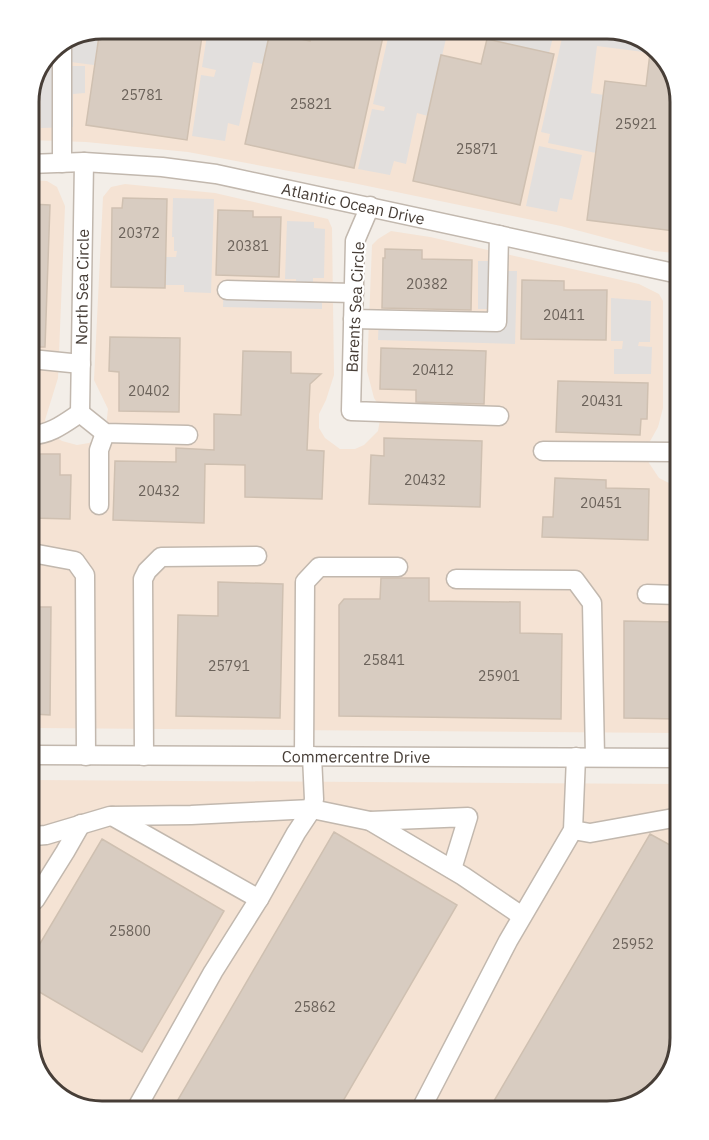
<svg xmlns="http://www.w3.org/2000/svg" width="709" height="1140" font-family="'IBM Plex Sans',sans-serif">
<style>
.commercial{fill:#f5e3d4}
.parking{fill:#e2dfdd}
.building{fill:#d8ccc1;stroke:#cfc0b1;stroke-width:1.5}
.lines{fill:none;stroke-linecap:round;stroke-linejoin:round}
.minor-casing{stroke:#c2b8ae;stroke-width:21}
.minor{stroke:#fff;stroke-width:18}
.labels{text-anchor:middle;dominant-baseline:central;stroke-width:4.5;stroke-linejoin:round;paint-order:stroke}
.number-label{font-size:14px;fill:#6b625a}
.street-label{font-size:16px;fill:#473e37;stroke:#fff}
.rim{fill:none;stroke:#473e37;stroke-width:3}
</style>
<rect width="100%" height="100%" fill="#f3eee8"/>
<!-- commercial -->
<path class="commercial" d="M102,29H612L648,41L673,69L674,253L655,251L561,226L353,183L188,152L86,142L29,140V98L50,50Z
M29,180L47,181L57,187L65,206L58,378L45,420L52,435L62,441L77,445L89,443L98,438L106,427L108,409L94,380L103,197L111,187L125,184L215,193L328,219L332,228L334,375L326,400L319,414V428L325,438L340,449H355L364,445L378,431L380,420L381,409L374,398L367,371L372,245L378,239L391,231L430,237L639,284L659,294L663,301V408L658,427L649,443L647,457L649,463L659,478L669,483L676,484L678,733L34,728Z
M34,780L678,784L680,1038L668,1079L640,1104L98,1111L61,1099L36,1071Z"/>
<!-- parking -->
<path class="parking" d="M100,29L94,65L47,59L50,50Z
M208,29H270L263,64L253,62L239,126L228,123L225,141L192,136L201,75L214,77L216,70L202,67Z
M390,29H555L549,53L448,30L428,116L417,113L406,164L394,161L390,175L358,169L372,109L384,111L385,107L373,104Z
M564,29H612L648,41L659,54L597,46L591,93L604,95L596,153L548,143L550,134L541,132Z
M43,66H85V93L73,94V127L41,128L40,72Z
M539,146L582,155L572,200L560,198L557,212L526,206Z
M173,198L214,199L211,293L184,292V285H165L166,257H176L177,251H174V237H172Z
M287,221L314,222V228L325,229L324,278H313V282H322V309L223,307L224,280L296,281V279H285Z
M478,261H506V271H517L515,344L378,340L379,313L490,315V309H478Z
M611,298L651,301L650,342H639L638,346L652,347L651,374H614V349H622L623,341H611Z"/>
<!-- building -->
<path class="building" d="M102,28L203,29L187,140L86,125L100,29Z
M312,29H368L384,32L354,168L245,144L270,32L310,41Z
M487,39L554,54L520,205L413,181L441,55L481,64Z
M650,53L659,54L673,69L674,231L587,220L605,81L646,86Z
M123,198L167,199L165,288L111,287L112,208H122Z
M29,204L50,205L45,347H31Z
M218,210L253,211V217H281L279,277L216,275Z
M385,249L422,250V259L472,260L471,310L382,308L383,258H385Z
M522,280L564,281V290H607L606,340L521,339Z
M110,337L180,338L179,412L119,411V372L109,371Z
M381,348L486,351L484,404L416,402V390L380,389Z
M243,351L291,352V373L321,374L310,384L307,450L324,451L322,499L245,497V465L205,464L204,523L113,520L115,461L176,462V448L214,450V414L241,415Z
M558,381L648,383L647,419H641L640,435L556,432Z
M384,438L482,441L480,507L369,504L371,455L384,456Z
M31,454H60V475H71L70,519L32,518Z
M555,478L606,480V488L649,489L648,540L542,537L543,517H553Z
M381,578H429V601L520,602V633L562,634L561,719L339,716V605L344,599H380Z
M218,582L283,584L280,718L176,716L178,615L218,616Z
M33,607H51L50,715L33,714Z
M624,621L677,622L678,719L624,718Z
M334,832L457,905L339,1108L172,1110Z
M650,834L679,850L680,1038L668,1078L640,1104L491,1106Z
M102,839L224,911L142,1052L36,990L35,952Z"/>
<g class="lines">
<!-- minor casing -->
<g class="minor-casing">
<g id="minor">
<path d="M62,163V45"/>
<path id="s1" d="M29,164L84,162L162,167L216,174L674,273"/>
<path d="M370,206L355,241L351,411L499,416"/>
<path d="M227,290L354,293"/>
<path d="M353,319L497,322L499,235"/>
<path d="M31,359L81,364"/>
<path id="s2" d="M80,413L84,162"/>
<path d="M80,413L105,433L188,435"/>
<path d="M31,435C50,435 65,423 80,413"/>
<path d="M543,451L676,452"/>
<path d="M99,505V450L105,433"/>
<path d="M32,553L75,561L85,575L86,756"/>
<path d="M456,579L575,580L592,603L595,757"/>
<path d="M647,594L677,595"/>
<path id="s3" d="M34,755L678,758"/>
<path d="M144,756L143,579L147,571L161,557L257,556"/>
<path d="M304,756L305,582L319,567H398"/>
<path d="M112,816L259,899"/>
<path d="M370,821L468,817L452,869"/>
<path d="M573,830L590,833L679,817"/>
<path d="M34,836L46,835L110,816L191,815L312,809L370,821L463,876L522,916"/>
<path d="M35,900L65,852L81,824"/>
<path d="M422,1107L508,941L573,830L576,757"/>
<path d="M135,1111L213,972L259,899L296,833L312,809L314,799L312,756"/>
</g>
</g>
<!-- minor -->
<use href="#minor" class="minor"/>
</g>
<g class="labels">
<!-- number labels -->
<g class="number-label">
<text x="142" y="95">25781</text>
<text x="311" y="104">25821</text>
<text x="636" y="124">25921</text>
<text x="477" y="149">25871</text>
<text x="139" y="233">20372</text>
<text x="248" y="246">20381</text>
<text x="427" y="284">20382</text>
<text x="564" y="315">20411</text>
<text x="433" y="370">20412</text>
<text x="149" y="391">20402</text>
<text x="602" y="401">20431</text>
<text x="425" y="480">20432</text>
<text x="159" y="491">20432</text>
<text x="601" y="503">20451</text>
<text x="384" y="660">25841</text>
<text x="229" y="666">25791</text>
<text x="499" y="676">25901</text>
<text x="130" y="931">25800</text>
<text x="633" y="944">25952</text>
<text x="315" y="1007">25862</text>
</g>
<!-- street labels -->
<g class="street-label">
<text stroke="none"><textPath href="#s1" startOffset="328">Atlantic Ocean Drive</textPath></text>
<text stroke="none"><textPath href="#s2" startOffset="126">North Sea Circle</textPath></text>
<text transform="translate(355 307) rotate(-87)">Barents Sea Circle</text>
<text stroke="none"><textPath href="#s3" startOffset="322">Commercentre Drive</textPath></text>
</g>
</g>
<!-- crop -->
<path d="M0 0H709V1140H0ZM102 39H607A63 63 0 0 1 670 102V1038A63 63 0 0 1 607 1101H102A63 63 0 0 1 39 1038V102A63 63 0 0 1 102 39Z" fill="#fff" fill-rule="evenodd"/>
<path class="rim" d="M102 39H607A63 63 0 0 1 670 102V1038A63 63 0 0 1 607 1101H102A63 63 0 0 1 39 1038V102A63 63 0 0 1 102 39Z"/>
</svg>
